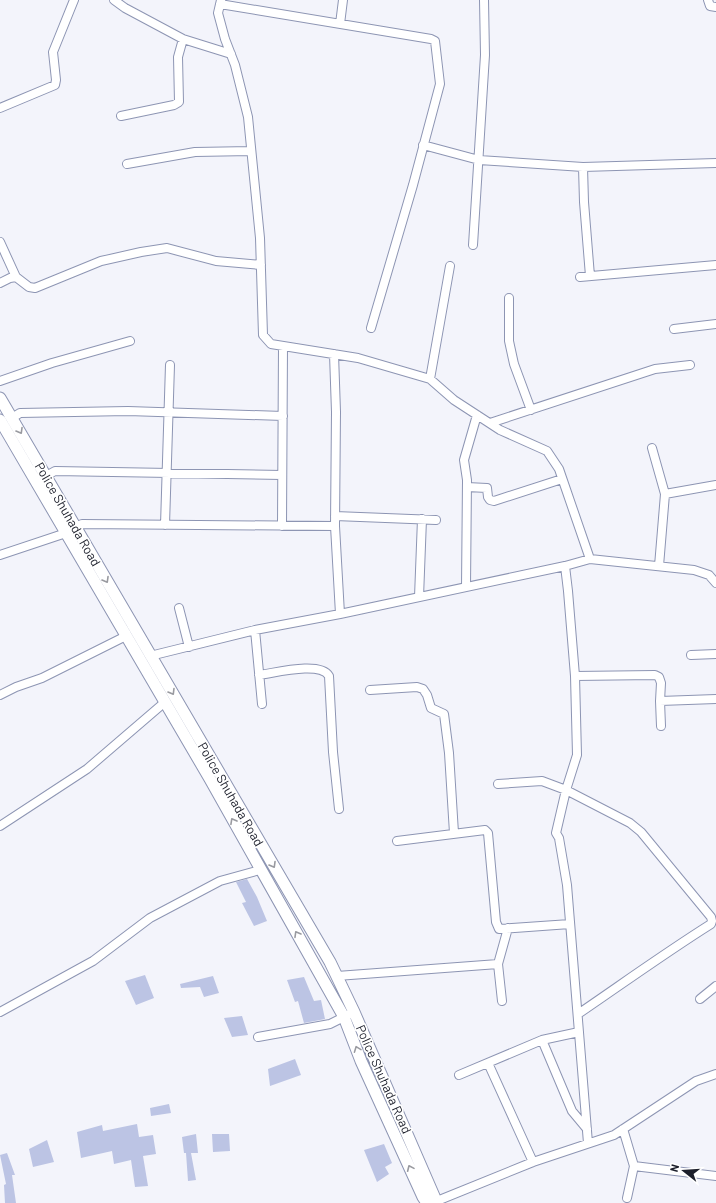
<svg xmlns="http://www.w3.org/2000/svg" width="716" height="1203" font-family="Barlow,sans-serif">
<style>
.building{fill:#bcc4e4}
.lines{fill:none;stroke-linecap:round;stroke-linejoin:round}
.street-casing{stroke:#8d95b3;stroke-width:10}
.secondary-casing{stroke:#8d95b3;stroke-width:13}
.street{stroke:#fff;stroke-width:8}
.secondary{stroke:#fff;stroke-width:11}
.oneway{stroke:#999aa0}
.labels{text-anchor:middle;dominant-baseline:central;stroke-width:3.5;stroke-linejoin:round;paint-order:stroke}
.street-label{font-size:13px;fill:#1c1f2b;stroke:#fff}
</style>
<rect width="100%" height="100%" fill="#f3f4fb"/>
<!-- building -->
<path class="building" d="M247,879L257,897L267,921L254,926L242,903L246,902L236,882Z
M145,975L154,998L136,1005L125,981Z
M213,976L219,993L204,997L200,987L181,988L180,984Z
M304,977L314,1001L321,1000L325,1019L304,1023L298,1001L295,1002L287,980Z
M242,1016L248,1035L232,1037L224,1018Z
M295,1059L301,1075L270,1086L268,1069Z
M169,1104L171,1113L151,1116L150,1108Z
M137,1124L139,1137L153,1135L156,1154L143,1156L148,1186L135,1187L131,1160L114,1164L112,1151L81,1158L77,1132L102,1125L103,1131Z
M196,1134L198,1153H191L196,1180L188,1181L186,1153H184L182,1137Z
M212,1134H229L230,1151L213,1152Z
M47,1140L54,1162L33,1167L29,1149Z
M384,1144L392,1163L385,1167L389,1174L377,1182L364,1150Z
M7,1153L15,1175H12L16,1203H5L4,1185L6,1184L0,1155Z"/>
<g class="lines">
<!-- street casing -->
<g class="street-casing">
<path id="street" d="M114,0L125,8L183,39L231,54
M221,0L218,13L225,39L235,65L248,117L260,238L263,335L271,344L358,358L430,379L454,400L500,430L547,451L559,469L590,559
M708,0L710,6L716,7
M220,4L431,39L435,41L440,84L413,185L371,328
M340,24L343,0
M0,108L55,85L56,80L53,52L74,0
M121,116L174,105L179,102L178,57L183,39
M423,145L479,160L583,167L716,163
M127,164L195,152L251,151
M583,167L584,202L590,276
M0,242L16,277
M473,245L485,55L484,0
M580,277L716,265
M0,283L10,278L16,277L29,287L35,288L101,261L141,252L167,248L216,261L261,265
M509,298V341L514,364L531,410
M674,329L716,324
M334,354L336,412L335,526L340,614
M430,379L450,266
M0,381L52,363L130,341
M12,418L20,413L128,411L283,416
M490,423L655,369L690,365
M652,448L665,494L659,566
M46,476L55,471L282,475
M467,487L487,488L488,497L490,500L494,501L562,479
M665,494L716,485
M335,516L436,520
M165,525L170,365
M282,526L283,346
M75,527L82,524L335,526
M0,555L66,533
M565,566L568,591L575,676L577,755L566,790L556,833L559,838L567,885L588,1143
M466,587L467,480L464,460L477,415
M419,597L422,519
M179,608L189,647
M255,630L262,704
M691,655L716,654
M150,656L255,630L340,614L565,566L590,559L694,570L709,575L716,583
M259,675C275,673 320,661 329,676L333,752L339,809
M575,676L655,675L659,677L661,683L660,701L661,726
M370,690L417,687L423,689L427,695L431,708L444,714L449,753L454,833
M0,695L16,687L42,678L126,636
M660,701L716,699
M498,784L542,781L566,790L630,823L641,832L711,917L712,921L711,924C665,953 622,984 578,1014
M0,826L87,769L165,702
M397,841L485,830L488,833L496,922L499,929L570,924
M337,976L498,964
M700,999L716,986
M502,1001L498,964L508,928
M0,1012L93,961L150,918L220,881L260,870
M258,1037L330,1024L348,1015
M542,1040L572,1111L587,1129
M488,1063L533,1162
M459,1075L542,1040L579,1032
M623,1129L634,1166L627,1198
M634,1166L716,1176
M432,1202L437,1201L533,1162L614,1135L696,1081L716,1074"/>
</g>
<!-- secondary casing -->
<g class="secondary-casing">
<path id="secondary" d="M0,398L330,962L354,1012L437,1203
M0,420L210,779L344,1017L361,1061L423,1197L427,1203"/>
</g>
<!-- street -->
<use href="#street" class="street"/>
<!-- secondary -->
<use href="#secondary" class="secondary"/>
</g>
<!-- one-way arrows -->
<defs><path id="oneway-chevron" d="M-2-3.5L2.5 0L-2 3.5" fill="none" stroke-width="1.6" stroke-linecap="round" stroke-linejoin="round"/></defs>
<g class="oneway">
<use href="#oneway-chevron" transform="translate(20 431) rotate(60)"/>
<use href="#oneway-chevron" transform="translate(106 580) rotate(60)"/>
<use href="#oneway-chevron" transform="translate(172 692) rotate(59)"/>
<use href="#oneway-chevron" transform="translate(233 821) rotate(-119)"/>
<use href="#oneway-chevron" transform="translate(273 865) rotate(60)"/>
<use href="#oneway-chevron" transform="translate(297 934) rotate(-120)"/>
<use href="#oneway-chevron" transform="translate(357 1049) rotate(-111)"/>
<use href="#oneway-chevron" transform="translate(410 1168) rotate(-114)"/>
</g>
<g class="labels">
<!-- street labels -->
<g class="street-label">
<text transform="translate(68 514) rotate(60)">Police Shuhada Road</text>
<text transform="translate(231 794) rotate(60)">Police Shuhada Road</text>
<text transform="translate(384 1079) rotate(66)">Police Shuhada Road</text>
</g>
</g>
<!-- north arrow -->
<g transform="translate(684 1171) rotate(287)" stroke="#ffffff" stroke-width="3" paint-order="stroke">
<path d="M0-3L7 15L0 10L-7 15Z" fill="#1c1f2b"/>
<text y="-6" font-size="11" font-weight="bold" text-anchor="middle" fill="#1c1f2b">N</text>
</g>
</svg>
